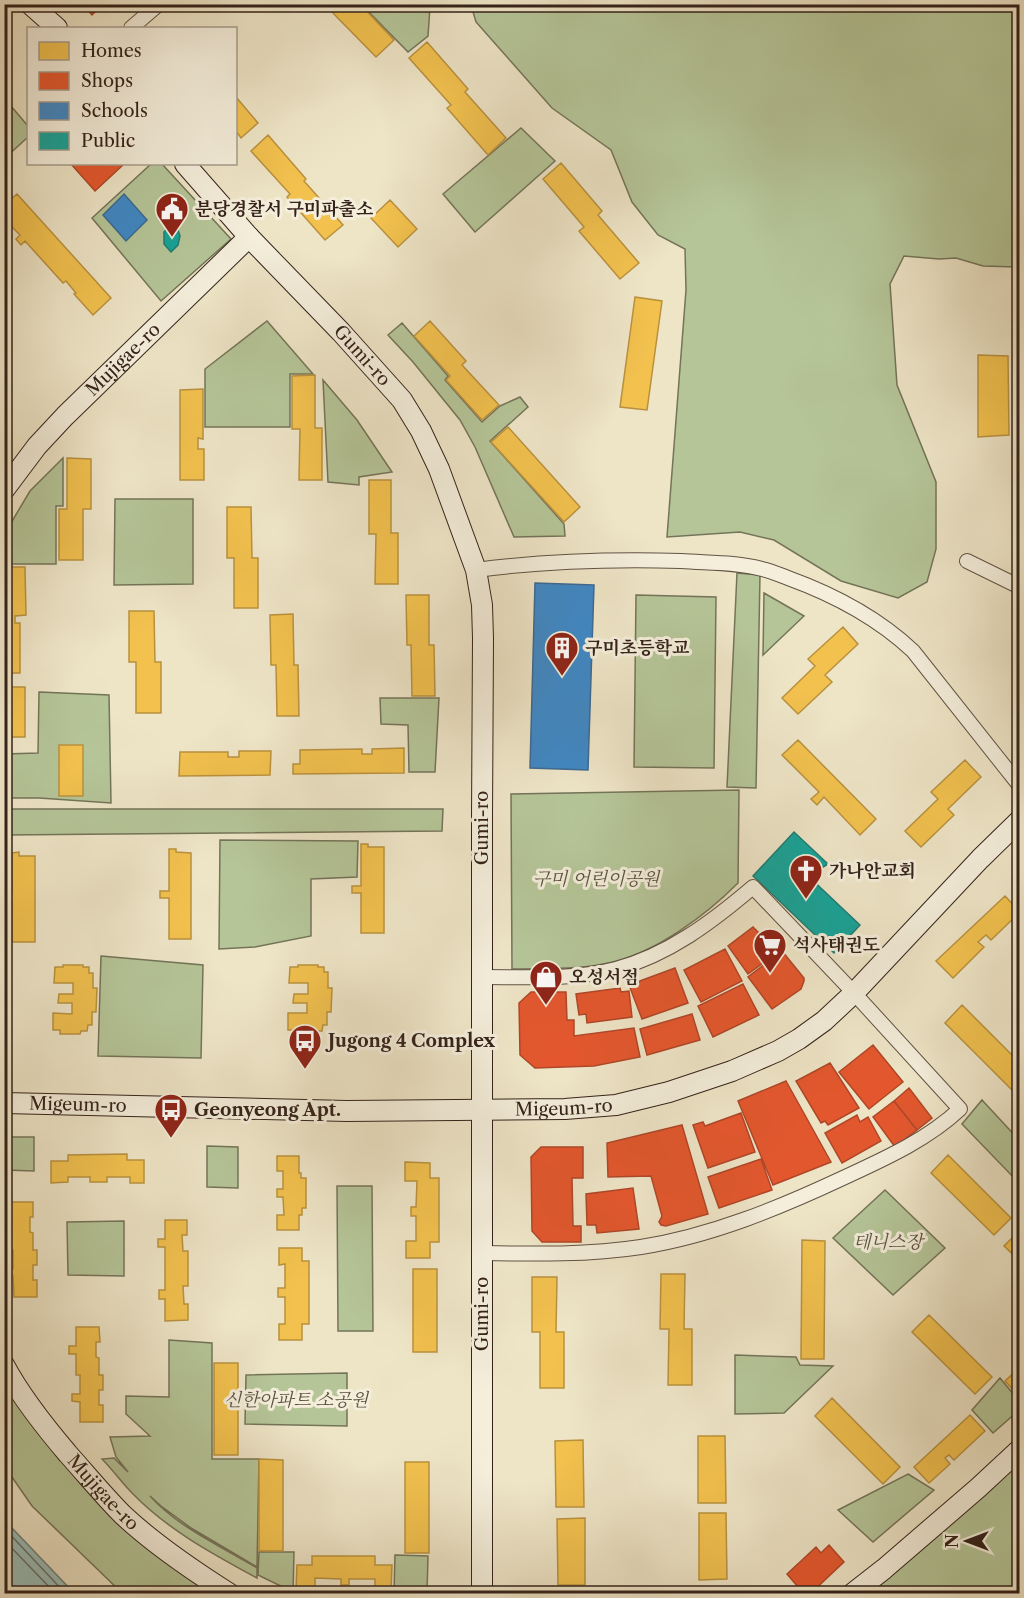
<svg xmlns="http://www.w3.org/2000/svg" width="1024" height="1598" font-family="'Libre Caslon Text','Noto Serif KR',serif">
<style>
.green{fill:#b5c598;stroke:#747459;stroke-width:1.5}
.water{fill:#9abeba;stroke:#71807a;stroke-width:1.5}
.homes{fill:#f2c14e;stroke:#b9913e;stroke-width:1.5}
.shops{fill:#e4572e;stroke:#af4728;stroke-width:1.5}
.schools{fill:#3f88c5;stroke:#3c6992;stroke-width:1.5}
.public{fill:#17a398;stroke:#207c72;stroke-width:1.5}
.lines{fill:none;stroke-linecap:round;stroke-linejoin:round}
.shore{stroke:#67706a;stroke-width:1.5}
.street-casing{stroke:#625345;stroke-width:16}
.secondary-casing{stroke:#34221a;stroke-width:22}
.street{stroke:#f4eedb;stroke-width:14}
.secondary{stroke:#f4eedb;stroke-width:20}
.labels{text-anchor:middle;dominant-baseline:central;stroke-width:6;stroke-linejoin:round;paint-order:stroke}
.poi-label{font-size:18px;font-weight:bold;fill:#34221a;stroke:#f4eedb;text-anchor:start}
.street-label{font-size:18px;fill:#34221a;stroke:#f4eedb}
.park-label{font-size:18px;font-style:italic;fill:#5b5340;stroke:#f4eedb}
</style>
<rect width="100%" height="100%" fill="#eee5c7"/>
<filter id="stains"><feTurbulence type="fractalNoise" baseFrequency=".00333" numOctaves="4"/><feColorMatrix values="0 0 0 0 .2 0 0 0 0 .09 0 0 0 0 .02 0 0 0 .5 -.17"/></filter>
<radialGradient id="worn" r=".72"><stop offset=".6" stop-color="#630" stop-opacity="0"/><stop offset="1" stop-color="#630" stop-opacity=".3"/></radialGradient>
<!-- green -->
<path class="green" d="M362,5H429L430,7L428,36L408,52Z
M471,5H1019V267L983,266L956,258L939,259L904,256L890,284L897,385L936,482V549L927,582L898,598L841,581L774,540L740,532L667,537L686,290L685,249L658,235L632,202L611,150L552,108L476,22Z
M5,99L28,126V137L5,158Z
M521,128L555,161L475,232L443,194Z
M151,164H162L231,239L161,301L92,218Z
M267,321L313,374H290V427H205V369Z
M402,323L448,376L445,380L482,422L500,406L520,397L528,407L490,441L564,524L565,536L514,537L475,447L460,420L413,362L388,335Z
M323,380L357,420L392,472L359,477V485L328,482Z
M63,458V506H56V564H5V533L30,491Z
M115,499H193V584L114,585Z
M737,573L760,575L756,788L727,787Z
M764,593L804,616L763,655Z
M636,595L716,597L714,768L634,767Z
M39,692L109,695L111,803L39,798H5L4,754L38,753Z
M380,698H439L435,772H409L408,725L381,724Z
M739,790L738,883C706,915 658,951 613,962C581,970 545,968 512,969L511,794Z
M4,809H443L442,831L5,835Z
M220,840L358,841L357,877L311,879V936L255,947L219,949Z
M101,956L203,965L201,1058L98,1056Z
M4,967H10L9,1047H5Z
M982,1100L1019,1140V1183L962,1124Z
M5,1137H34V1171L5,1170Z
M207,1146L238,1147V1188L207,1187Z
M337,1186H372L373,1331H338Z
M885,1190L945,1248L893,1295L833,1238Z
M124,1221V1276L68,1275L67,1222Z
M169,1340L212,1343V1459H259L257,1567L191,1528L161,1506L150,1496C178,1527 220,1546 257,1568V1578C213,1554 168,1530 133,1494C122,1483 113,1470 102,1459L114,1458L128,1472L116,1457L110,1437L150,1436L126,1414V1396L169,1397Z
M735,1355L796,1357L800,1365L833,1366L784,1413L735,1414Z
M347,1373V1426L245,1424L246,1375Z
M4,1377L13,1393L213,1593H122L32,1506L5,1467Z
M1000,1378L1019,1401V1410L993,1433L972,1410Z
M1019,1455V1593L861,1594Z
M908,1474L934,1490L873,1542L838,1510Z
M259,1552H294L293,1592L258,1575Z
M395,1555L428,1556L427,1593H394Z"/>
<!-- water -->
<path class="water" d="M4,1518L12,1528L74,1593H14L5,1583Z"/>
<!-- homes -->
<path class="homes" d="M320,4H360L394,40L376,57L329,9L326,11Z
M427,42L468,89L465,92L506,138L488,155L447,108L451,105L409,58Z
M236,97L258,123L241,138L236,131Z
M268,135L306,179L304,181L343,225L325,240L287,197L290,194L251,151Z
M561,163L602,211L598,215L639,263L620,279L579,231L584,227L543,179Z
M17,194L111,298L93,315L74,294L76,293L66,281L63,283L25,241L21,245L16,239L20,235L4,219V205Z
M390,200L417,229L398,247L371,218Z
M635,297L662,301L647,410L620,407Z
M430,321L466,361L462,365L499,405L482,420L446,380L450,376L414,336Z
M978,355L1008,356L1009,435L978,437Z
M315,375V428H322V480H299L300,429H292V376Z
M203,389V439L198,438V449H204V480H180V390Z
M508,427L580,507L564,522L491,442Z
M67,458L91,459V509H83V560H59V509H67Z
M369,480H391V533H398V584H375L376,534H369Z
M227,507H251L252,558H258V608H234V558H227Z
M4,567H25L26,615L15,616V623H20V673H4Z
M406,595H429V645H434L435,696H412L411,645H407Z
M129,611H154L155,662H161V713H136V662H129Z
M293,614L294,665H298L299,716H277L276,665H271L270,615Z
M843,627L858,644L825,675L832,682L798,714L782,698L815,666L808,659Z
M4,687H25V737H4Z
M798,740L876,819L860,835L824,797L817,805L811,799L819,792L782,755Z
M59,745H83V796H59Z
M404,748V773L293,774V764H300V750L362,749V754H372V749Z
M239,751H271L270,775L179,776L180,752H228V757H239Z
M965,760L981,777L948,809L954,815L921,847L905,831L938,799L931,792Z
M361,844H368V847H384V933H361V893H352V886H361Z
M169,849H176V852L191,853V939H169V898H160V891H169Z
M19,852V856H35V942H12V901H4V894H12V853Z
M1005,896L1020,912L991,940L986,935L978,942L984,947L953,978L936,961Z
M63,965H83V967H89V973H93V988H97L96,1012H92V1025H88L87,1031H81L80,1034H60V1030H53V1013L72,1014V1003H58L59,994H73V983H54L55,967H63Z
M298,965H318V967H324V972H328V988H332L331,1012H327V1025H323L322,1031H315V1034H295V1030H288V1013H307V1003H293L294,994H308V983H289L290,967H298Z
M962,1005L1020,1063V1098L945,1023Z
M127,1154V1160H144V1183H130V1177H107V1182H90V1177H68V1182L51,1183V1161H68V1155Z
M948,1155L1011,1218L994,1235L931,1173Z
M277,1156H299V1173H301V1178H306V1208H302V1215H299V1230H277V1215H284L283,1197H277V1189H283V1171H277Z
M405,1162L430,1163V1178H439V1242H430V1258H406V1241H416V1216H411V1207H416L417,1181H405Z
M10,1202H33V1217H30V1232L33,1233V1250H37V1265H33V1280H37V1297H14L13,1276H6V1269H13V1250L10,1249V1229H4V1221H10Z
M165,1220H187V1235H182L183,1251H188V1286H183L184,1304H188V1320L165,1321V1299H159V1290H165V1247H158V1239H165Z
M1020,1230V1261L1004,1246Z
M802,1240L825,1241L824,1359H801Z
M279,1248H302V1261H309V1324H302V1340H279V1324H285V1297H278V1288H285V1264L279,1265Z
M413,1269H437V1352H413Z
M661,1274H685L684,1329H692V1385H668L669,1329H660Z
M532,1277H557L556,1332H564V1388H540V1332H532Z
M929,1315L992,1377L975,1394L912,1332Z
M76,1327H99L100,1342H96V1357L99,1358V1375H103V1390H99V1405H103V1422H80V1402L72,1401V1394H80V1375H76V1354H69V1346H76Z
M214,1363H238V1455H214Z
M1020,1367V1397L1005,1381Z
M832,1398L900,1467L883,1484L815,1416Z
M970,1415L985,1431L954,1460L949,1455L945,1458L950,1464L929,1483L914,1467Z
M698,1436H725L726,1503H698Z
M583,1440L584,1507H556L555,1441Z
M259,1459L283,1460V1551H259Z
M405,1462H429V1553H405Z
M699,1513H726L727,1579L699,1580Z
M585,1518V1585H558L557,1519Z
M312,1556H375V1565H392L391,1590H375V1579H349V1585H341V1579L315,1578V1590H296L297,1565H312Z"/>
<!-- shops -->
<path class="shops" d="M82,4H103L92,15Z
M71,164H124L95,191Z
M753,927L778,952L748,974L728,946Z
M725,949L742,981L701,1002L684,970Z
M782,951L804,978V981L801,989L772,1009L748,977Z
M675,968L688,1003L642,1019L629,985Z
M743,984L759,1015L713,1037L698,1006Z
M620,988L621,992L629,991L632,1017L587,1023L586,1014L579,1015L576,994Z
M531,992H566L567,1020H574V1036L634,1028L640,1057L594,1066L535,1068L520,1055L519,1003Z
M692,1014L700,1040L647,1055L640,1029Z
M873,1045L903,1082L869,1109L839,1072Z
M830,1063L859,1108L828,1125L825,1121L821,1123L796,1081Z
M786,1081L831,1162L773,1185L738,1101Z
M909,1088L932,1118L917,1130L894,1101Z
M894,1101L917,1130L895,1147L873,1117Z
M741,1113L755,1152L708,1168L693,1125L703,1122L705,1126Z
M857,1115L860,1122L868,1117L881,1141L842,1163L825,1133Z
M682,1125L708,1214L666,1226L661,1225L659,1222L662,1216L651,1176L608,1177L607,1143Z
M541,1147H583V1178H572L573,1226H581V1242H542L532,1231L531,1157Z
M761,1159L772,1190L719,1208L708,1177Z
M633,1188L639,1229L597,1233L596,1225H587L586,1194Z
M829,1545L844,1562L810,1594H804L787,1574L816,1547L821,1553Z"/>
<!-- schools -->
<path class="schools" d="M124,194L147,220L126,241L103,215Z
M535,583L594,585L588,770L530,768Z"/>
<!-- public -->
<path class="public" d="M172,223L177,227L180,236L178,245L171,252L164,244V232Z
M794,832L828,864L818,870L806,874L860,925L834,953L753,876Z"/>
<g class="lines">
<!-- shore -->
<path class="shore" d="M4,1528L66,1594
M4,1540L56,1594"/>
<!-- street casing -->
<g class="street-casing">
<path id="street" d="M131,28L159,4
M967,561L1020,587
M476,570C545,561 612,559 681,561C708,563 736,562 762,569C771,571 780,575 788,578C832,594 878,618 913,651L1020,786
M482,977C525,977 574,980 616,969C668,955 712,922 753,887L854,993L960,1109C927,1140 884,1159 843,1178C779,1208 711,1236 641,1247C589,1255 535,1254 483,1253"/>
</g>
<!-- secondary casing -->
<g class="secondary-casing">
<g id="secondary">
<path d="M30,4L57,28"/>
<path id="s1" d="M185,164L249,237L341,332L402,400L421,431L439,469L476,570L482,605L483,638L482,819V1594"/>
<path id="s2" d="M4,490L37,446L65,416L249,237"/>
<path id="s3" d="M4,1103L347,1111L565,1109L616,1105L669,1092L732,1071L778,1051L799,1039L824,1021L854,993L980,859L1020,820"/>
<path id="s4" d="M4,1365C21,1397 45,1427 68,1454C86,1474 104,1496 123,1515C155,1545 192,1570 230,1594"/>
<path d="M852,1594L884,1569L978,1488L1020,1449"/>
</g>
</g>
<!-- street -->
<use href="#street" class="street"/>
<!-- secondary -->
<use href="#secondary" class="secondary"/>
</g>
<!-- icons -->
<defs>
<g id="civic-pin" transform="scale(1.725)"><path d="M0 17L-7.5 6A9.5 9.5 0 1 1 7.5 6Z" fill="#8f2418" stroke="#f4eedb"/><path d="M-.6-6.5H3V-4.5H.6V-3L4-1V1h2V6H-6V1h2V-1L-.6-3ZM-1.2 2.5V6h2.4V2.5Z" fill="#fff"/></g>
<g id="building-pin" transform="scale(1.725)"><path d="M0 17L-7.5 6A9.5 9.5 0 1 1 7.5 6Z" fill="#8f2418" stroke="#f4eedb"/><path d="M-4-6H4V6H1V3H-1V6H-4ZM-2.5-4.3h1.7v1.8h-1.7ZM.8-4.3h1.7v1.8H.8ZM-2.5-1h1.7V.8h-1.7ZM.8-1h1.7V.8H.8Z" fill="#fff"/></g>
<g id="church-pin" transform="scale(1.725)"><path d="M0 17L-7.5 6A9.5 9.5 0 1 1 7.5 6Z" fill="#8f2418" stroke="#f4eedb"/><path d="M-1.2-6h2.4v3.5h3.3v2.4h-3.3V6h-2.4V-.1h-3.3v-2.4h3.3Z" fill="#fff"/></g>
<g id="supermarket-pin" transform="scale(1.725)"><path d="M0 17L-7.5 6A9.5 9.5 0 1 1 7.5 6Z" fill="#8f2418" stroke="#f4eedb"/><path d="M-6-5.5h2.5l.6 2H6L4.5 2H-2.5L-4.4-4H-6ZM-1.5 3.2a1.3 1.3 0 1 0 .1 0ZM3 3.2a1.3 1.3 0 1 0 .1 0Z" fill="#fff"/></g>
<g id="shop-pin" transform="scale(1.725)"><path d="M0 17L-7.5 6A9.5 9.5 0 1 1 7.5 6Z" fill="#8f2418" stroke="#f4eedb"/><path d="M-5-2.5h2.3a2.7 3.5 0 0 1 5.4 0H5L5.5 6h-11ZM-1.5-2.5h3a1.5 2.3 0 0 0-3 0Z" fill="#fff"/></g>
<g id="bus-pin" transform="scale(1.725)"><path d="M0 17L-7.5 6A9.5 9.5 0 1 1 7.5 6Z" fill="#8f2418" stroke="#f4eedb"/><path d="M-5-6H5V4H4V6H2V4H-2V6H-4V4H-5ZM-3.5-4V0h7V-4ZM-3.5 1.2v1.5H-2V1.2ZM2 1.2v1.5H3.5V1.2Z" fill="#fff"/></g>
</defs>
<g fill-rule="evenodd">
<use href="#civic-pin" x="172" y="209"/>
<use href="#building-pin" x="562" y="648"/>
<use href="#church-pin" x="806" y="871"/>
<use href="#supermarket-pin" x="770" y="945"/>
<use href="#shop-pin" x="546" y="977"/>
<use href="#bus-pin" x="305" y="1041"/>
<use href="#bus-pin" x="171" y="1110"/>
</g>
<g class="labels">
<!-- poi labels -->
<g class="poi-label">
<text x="195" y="209">분당경찰서 구미파출소</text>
<text x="585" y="648">구미초등학교</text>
<text x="829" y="871">가나안교회</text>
<text x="793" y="945">석사태권도</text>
<text x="569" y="977">오성서점</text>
<text x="328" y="1041">Jugong 4 Complex</text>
<text x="194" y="1110">Geonyeong Apt.</text>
</g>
<!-- street labels -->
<g class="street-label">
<text stroke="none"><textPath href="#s1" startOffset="261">Gumi-ro</textPath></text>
<text stroke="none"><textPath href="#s2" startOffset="177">Mujigae-ro</textPath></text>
<text transform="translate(482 828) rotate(-90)">Gumi-ro</text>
<text stroke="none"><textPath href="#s3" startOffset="74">Migeum-ro</textPath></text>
<text stroke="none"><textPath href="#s3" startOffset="560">Migeum-ro</textPath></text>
<text transform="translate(482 1314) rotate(-90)">Gumi-ro</text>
<text stroke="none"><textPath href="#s4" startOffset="162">Mujigae-ro</textPath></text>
</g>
<!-- park labels -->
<g class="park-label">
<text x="596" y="879">구미 어린이공원</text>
<text x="888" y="1242">테니스장</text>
<text x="296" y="1400">신한아파트 소공원</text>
</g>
</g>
<!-- margin -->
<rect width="1024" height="1598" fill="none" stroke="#eee5c7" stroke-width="24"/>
<rect x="6" y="6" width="1012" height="1586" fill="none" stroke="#34221a" stroke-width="3"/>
<rect x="12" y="12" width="1000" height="1574" fill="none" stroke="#34221a" stroke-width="1.5"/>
<!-- legend -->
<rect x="27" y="27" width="210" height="138" fill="#f4eedb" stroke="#a79c8e" stroke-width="1.5"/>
<rect x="39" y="42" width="30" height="18" fill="#f2c14e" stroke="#a79c8e" stroke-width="1.5"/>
<text x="81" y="57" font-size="18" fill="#34221a">Homes</text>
<rect x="39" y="72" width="30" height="18" fill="#e4572e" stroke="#a79c8e" stroke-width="1.5"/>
<text x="81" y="87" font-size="18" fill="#34221a">Shops</text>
<rect x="39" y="102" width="30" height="18" fill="#3f88c5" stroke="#a79c8e" stroke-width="1.5"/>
<text x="81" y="117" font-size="18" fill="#34221a">Schools</text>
<rect x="39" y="132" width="30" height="18" fill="#17a398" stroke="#a79c8e" stroke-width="1.5"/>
<text x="81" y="147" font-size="18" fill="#34221a">Public</text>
<!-- north arrow -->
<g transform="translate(967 1541) rotate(270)" stroke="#f4eedb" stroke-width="4.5" paint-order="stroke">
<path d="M0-4.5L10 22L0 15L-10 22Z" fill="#34221a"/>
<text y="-9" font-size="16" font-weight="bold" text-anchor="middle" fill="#34221a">N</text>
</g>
<rect width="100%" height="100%" filter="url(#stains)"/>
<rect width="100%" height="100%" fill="url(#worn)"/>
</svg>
